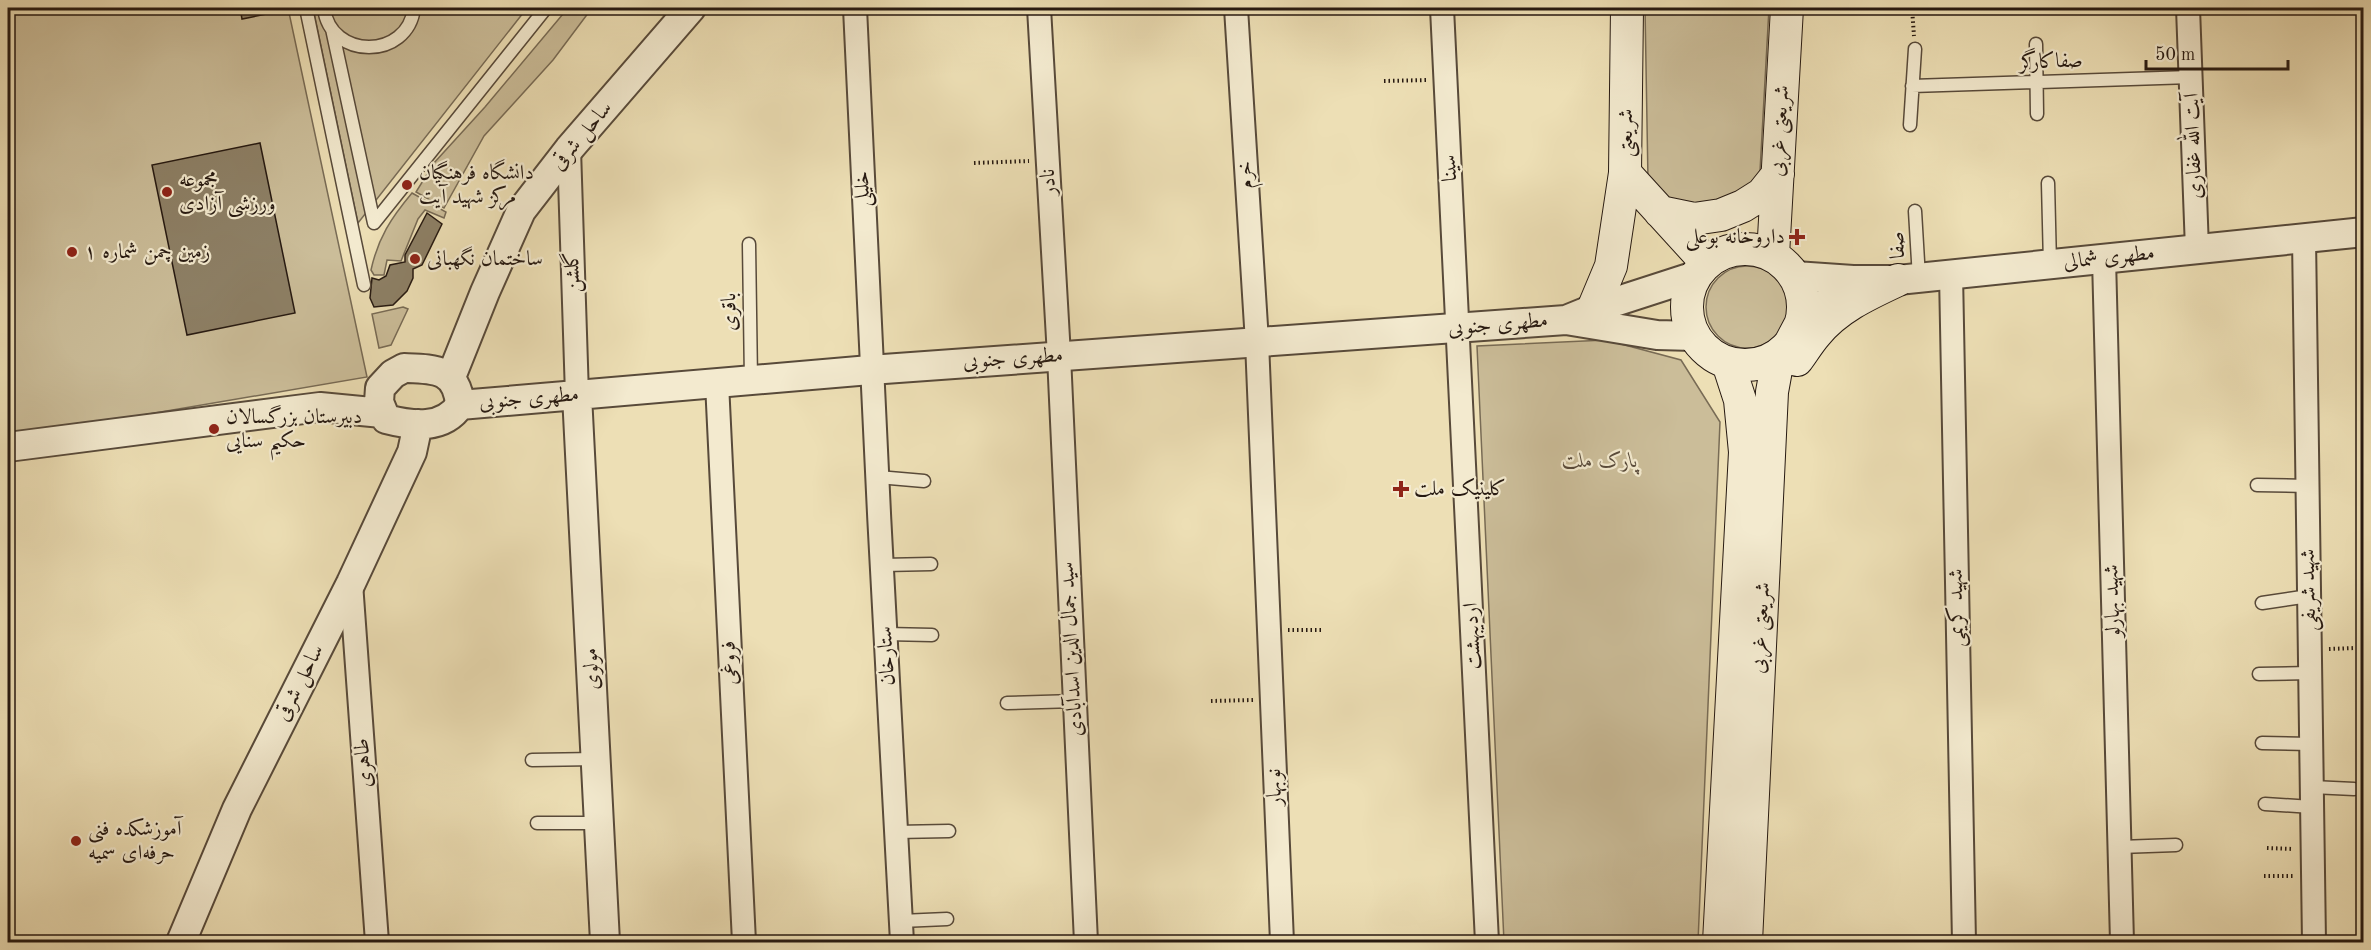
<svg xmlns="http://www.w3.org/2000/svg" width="2371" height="950" font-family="'Old Standard TT',Amiri,serif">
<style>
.green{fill:#cbbd99;stroke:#786b55;stroke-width:1.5}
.building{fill:#8d8066;stroke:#261911;stroke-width:1.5}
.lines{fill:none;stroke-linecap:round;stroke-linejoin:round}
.service-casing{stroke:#584a3a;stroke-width:15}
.minor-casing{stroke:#584a3a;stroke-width:26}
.tertiary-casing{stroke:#584a3a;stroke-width:32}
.secondary-casing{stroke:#261911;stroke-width:34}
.path{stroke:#261911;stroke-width:4;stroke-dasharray:1.5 3;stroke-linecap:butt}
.service{stroke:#f3eacf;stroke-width:12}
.minor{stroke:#f3eacf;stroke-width:22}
.tertiary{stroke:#f3eacf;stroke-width:28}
.secondary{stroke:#f3eacf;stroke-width:32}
.poi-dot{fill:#8f2418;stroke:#f3eacf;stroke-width:2}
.labels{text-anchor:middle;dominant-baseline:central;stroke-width:4.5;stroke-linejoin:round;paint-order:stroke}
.street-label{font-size:21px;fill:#261911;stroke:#f3eacf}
.poi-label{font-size:21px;fill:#261911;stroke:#f3eacf;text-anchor:start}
.park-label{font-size:21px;font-style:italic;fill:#584a3a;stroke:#f3eacf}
</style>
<rect width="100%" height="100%" fill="#eddfb5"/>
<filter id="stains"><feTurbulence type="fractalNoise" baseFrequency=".00333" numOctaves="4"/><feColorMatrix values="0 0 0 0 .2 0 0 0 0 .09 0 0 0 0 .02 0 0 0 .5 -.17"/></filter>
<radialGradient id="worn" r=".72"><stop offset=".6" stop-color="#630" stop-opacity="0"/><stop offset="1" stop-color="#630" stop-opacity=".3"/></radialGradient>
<!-- green -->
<path class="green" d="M8,8H288L367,377L8,438Z
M313,8H527L358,223Z
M568,8H592L553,60L484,136L444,208L416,192L434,163L485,107Z
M1645,8H1769L1760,171L1732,208H1682L1648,180Z
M412,193L446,212L444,218L425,210L418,219L401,261L387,260L384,275H374L371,270C378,238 391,218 412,193Z
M1706 307a41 41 0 1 1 82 0a41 41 0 1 1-82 0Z
M403,307L408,309L391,345L379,348L372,314Z
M1606,340L1681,360L1720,422L1698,942H1504L1477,346Z"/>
<!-- building -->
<path class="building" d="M240,8H271L272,13L242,19Z
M260,143L295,313L187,335L152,165Z
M427,213L442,224L422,265L413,269V278L407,291L393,305L374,307L370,298L372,278L379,280L386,276L390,265L405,262V255Z"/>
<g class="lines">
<!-- service casing -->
<g class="service-casing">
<path id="service" d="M306,8L364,285
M324,8C330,60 408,60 414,8
M332,29L374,223
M2036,44L2037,114
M1912,86L2191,77
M1910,125L1915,49
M2048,183L2050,264
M1915,211L1919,278
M374,223L546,8
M749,244L751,380
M878,477L924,481
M2257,485L2308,486
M883,565L931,564
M2262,603L2309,596
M886,634L932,635
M2259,674L2311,673
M1007,703L1075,701
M2262,743L2311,744
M532,760L596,759
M2312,787L2354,789
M2265,804L2312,807
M537,823H600
M896,832L949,831
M2120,847L2176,845
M901,921L947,919"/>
</g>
<!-- minor casing -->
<g class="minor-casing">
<path id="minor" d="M855,8C868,319 885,631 902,942
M1039,8L1059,356L1086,942
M1236,8L1257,342L1282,942
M1442,8L1487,942
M2188,8L2197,249
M569,149L577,395
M2304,238L2314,942
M2104,259L2122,942
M1951,274L1964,942
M717,383L744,942
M351,583L377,942"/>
</g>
<!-- tertiary casing -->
<g class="tertiary-casing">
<path id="tertiary" d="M1795,276L1853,280L1802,321
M1853,280H1898L2364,232
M1694,336L1657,335L1566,320L1593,309L1695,276
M404,368C434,369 457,368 460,405C443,430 413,426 386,419L379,402L380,388L393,374Z
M451,377L485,292L521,211L569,149L691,8
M577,395L605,942
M460,405L870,370L1566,320
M8,447L320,407L382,413
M181,942L237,809L351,583L412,452L418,424"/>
</g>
<!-- secondary casing -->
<g class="secondary-casing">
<path id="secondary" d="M1627,8L1625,173L1707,263
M1660,212L1694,219L1721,215L1743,206L1762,194L1778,174
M1687 307a58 58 0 1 1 116 0a58 58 0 1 1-116 0Z
M1773,255L1787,8
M1593,309L1611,266L1625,173
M1797,360C1803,352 1809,342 1816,334C1837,308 1868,294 1898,280
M1719,942L1745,452L1740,400L1728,363
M1746,942L1772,392L1776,370L1802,321"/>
</g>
<!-- path -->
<path class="path" d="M1811,8L1913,12
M1912,8L1914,36
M1384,81L1428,80
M974,163L1029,161
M1288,630H1321
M2329,649L2355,648
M1211,701L1253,700
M2267,848L2293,849
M2264,876H2295"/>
<!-- service -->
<use href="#service" class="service"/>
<!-- minor -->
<use href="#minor" class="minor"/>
<!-- tertiary -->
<use href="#tertiary" class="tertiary"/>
<!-- secondary -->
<use href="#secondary" class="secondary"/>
</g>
<!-- markers -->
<g class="poi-dot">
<circle cx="407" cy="185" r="6"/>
<circle cx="167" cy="192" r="6"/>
<path d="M1794 228h6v6h6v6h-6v6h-6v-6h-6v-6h6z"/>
<circle cx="72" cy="252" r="6"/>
<circle cx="415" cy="259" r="6"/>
<circle cx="214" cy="429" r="6"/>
<path d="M1398 480h6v6h6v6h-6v6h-6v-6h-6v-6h6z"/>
<circle cx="76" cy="841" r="6"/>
</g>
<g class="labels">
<!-- street labels -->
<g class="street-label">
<text transform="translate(2051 62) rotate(-2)">صفاکارگر</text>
<text transform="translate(1780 131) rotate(-87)">شریعتی غربی</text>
<text transform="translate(1626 133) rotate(-90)">شریعتی</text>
<text transform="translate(582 136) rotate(-50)">ساحل شرقی</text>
<text transform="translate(2194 146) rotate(-92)">آیت الله غفاری</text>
<text transform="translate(1450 168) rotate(-93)">سینا</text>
<text transform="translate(1246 175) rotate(-94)">خرم</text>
<text transform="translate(1049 182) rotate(-93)">نادر</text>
<text transform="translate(863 189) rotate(-92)">خلیلی</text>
<text transform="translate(1898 245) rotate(-93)">صفا</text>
<text transform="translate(2109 258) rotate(-6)">مطهری شمالی</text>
<text transform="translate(573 272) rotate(-92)">گلشن</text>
<text transform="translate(730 312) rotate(-91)">باقری</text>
<text transform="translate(1498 325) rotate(-5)">مطهری جنوبی</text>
<text transform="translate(1013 359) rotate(-4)">مطهری جنوبی</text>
<text transform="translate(529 399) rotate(-5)">مطهری جنوبی</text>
<text transform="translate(2309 590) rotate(-91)">شهید شریفی</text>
<text transform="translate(2113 601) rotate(-92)">شهید بهارلو</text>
<text transform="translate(1957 608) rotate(-91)">شهید کریمی</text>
<text transform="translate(1761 628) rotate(-87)">شریعتی غربی</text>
<text transform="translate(1473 636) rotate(-93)">اردیبهشت</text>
<text transform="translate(1072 649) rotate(-93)">سید جمال الدین اسدآبادی</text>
<text transform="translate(887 656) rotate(-93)">ستارخان</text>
<text transform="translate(730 663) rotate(-93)">فروغی</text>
<text transform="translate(592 669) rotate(-93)">مولوی</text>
<text transform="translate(300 683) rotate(-63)">ساحل شرقی</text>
<text transform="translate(364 763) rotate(-94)">طاهری</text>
<text transform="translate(1275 787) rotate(-92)">نوبهار</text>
</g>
<!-- poi labels -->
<g class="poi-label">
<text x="419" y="173">دانشگاه فرهنگیان<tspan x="419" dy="24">مرکز شهید آیت</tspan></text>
<text x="179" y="180">مجموعه<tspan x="179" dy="24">ورزشی آزادی</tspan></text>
<text x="1785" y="237" text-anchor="end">داروخانه بوعلی</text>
<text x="84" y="252">زمین چمن شماره ۱</text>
<text x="427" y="259">ساختمان نگهبانی</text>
<text x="226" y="417">دبیرستان بزرگسالان<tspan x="226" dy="24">حکیم سنایی</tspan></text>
<text x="1414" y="489">کلینیک ملت</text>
<text x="88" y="829">آموزشکده فنی<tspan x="88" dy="24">حرفه‌ای سمیه</tspan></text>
</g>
<!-- park labels -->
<g class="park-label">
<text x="1600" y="461">پارک ملت</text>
</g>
</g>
<!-- margin -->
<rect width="2371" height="950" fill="none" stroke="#eddfb5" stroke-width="30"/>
<rect x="9" y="9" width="2353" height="932" fill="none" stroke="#261911" stroke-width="3"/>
<rect x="15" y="15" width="2341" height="920" fill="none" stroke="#261911" stroke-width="1.5"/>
<!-- scale -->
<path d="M2146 60v9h142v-9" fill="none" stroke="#261911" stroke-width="3"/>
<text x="2155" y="60" font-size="18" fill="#261911" stroke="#f3eacf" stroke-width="4.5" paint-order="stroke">50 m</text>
<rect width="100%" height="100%" filter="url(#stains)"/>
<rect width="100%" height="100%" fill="url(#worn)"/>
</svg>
